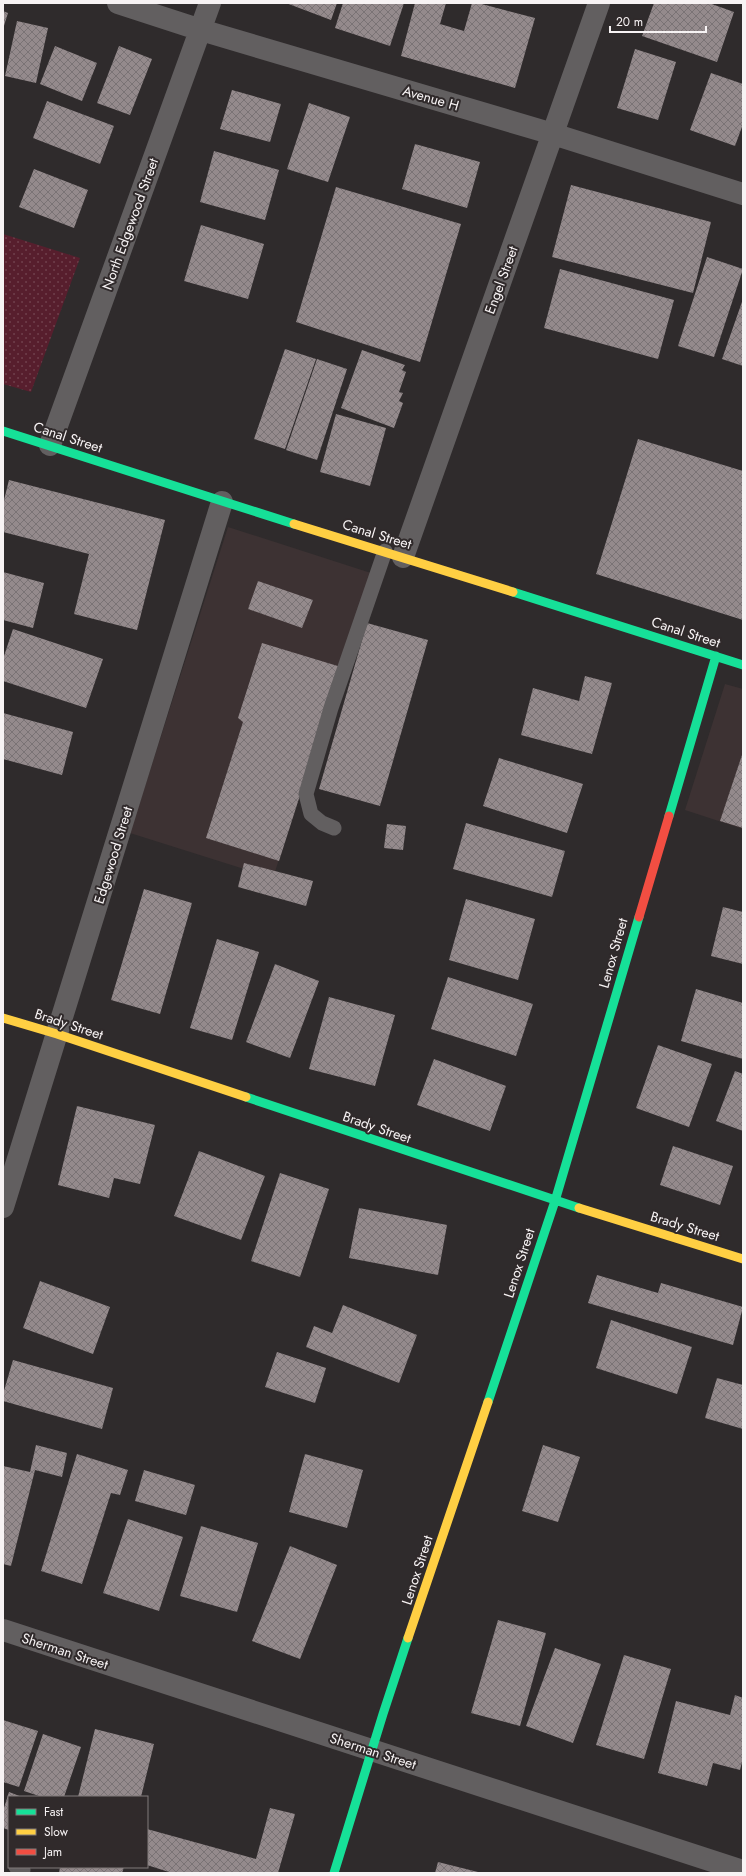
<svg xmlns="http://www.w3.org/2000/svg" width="746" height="1876" font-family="Jost,sans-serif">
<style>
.built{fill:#3d3233}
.grass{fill:url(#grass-dots)}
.building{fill:url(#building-cross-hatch)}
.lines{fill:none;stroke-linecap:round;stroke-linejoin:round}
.lane{stroke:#625f60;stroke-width:15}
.street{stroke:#625f60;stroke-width:22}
.fast{stroke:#16e098;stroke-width:9}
.slow{stroke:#ffcf43;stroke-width:9}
.jam{stroke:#f24e42;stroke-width:9}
.labels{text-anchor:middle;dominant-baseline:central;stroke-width:4;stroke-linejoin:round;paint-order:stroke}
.street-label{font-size:14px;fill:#f7f3f4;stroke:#302a2b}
</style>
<defs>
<pattern id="grass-dots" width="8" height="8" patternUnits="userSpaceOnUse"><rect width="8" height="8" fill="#571e2d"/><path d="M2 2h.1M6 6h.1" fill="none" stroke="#703f4c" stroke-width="1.8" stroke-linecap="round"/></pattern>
<pattern id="building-cross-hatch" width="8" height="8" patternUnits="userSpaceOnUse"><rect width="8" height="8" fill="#948a8c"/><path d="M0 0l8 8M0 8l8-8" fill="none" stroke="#7a7375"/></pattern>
</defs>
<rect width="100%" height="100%" fill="#2f2b2c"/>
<!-- built -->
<path class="built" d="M228,527L371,573L273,878L130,833Z
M725,684L743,689V829L685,810Z"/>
<!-- grass -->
<path class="grass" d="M3,234L80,258L31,392L3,384Z"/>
<!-- building -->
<path class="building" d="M286,3H337L331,20Z
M343,3H404L390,46L335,28Z
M415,3H446L440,24L464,31L472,3H478L535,18L515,88L401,56Z
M654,3H709L734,12L717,62L642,36Z
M3,11L8,13L3,29Z
M17,21L48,28L36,83L5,76Z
M55,46L97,63L82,101L40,84Z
M119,46L152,59L130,115L97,103Z
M635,49L676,62L658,120L617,108Z
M711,73L743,84V124L735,146L690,130Z
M232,90L281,104L270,142L220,129Z
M47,101L114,126L100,164L33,138Z
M309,103L350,117L328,182L287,169Z
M415,144L480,162L467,208L402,189Z
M214,151L279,170L265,220L200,202Z
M34,169L88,190L74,228L19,207Z
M571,185L711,222L693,293L552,257Z
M336,187L461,224L420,362L296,322Z
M201,225L264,244L248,299L184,281Z
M707,257L743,269L714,357L678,346Z
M560,269L674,300L658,359L544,328Z
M743,299V366L722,359Z
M285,349L316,359L285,449L254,439Z
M362,350L405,365L402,370L406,372L399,392L403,393L399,401L403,403L394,428L341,408Z
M317,359L347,369L317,460L286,450Z
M336,414L386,428L370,486L320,472Z
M638,439L743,471V620L596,574Z
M9,480L165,520L137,630L74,614L89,554L3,532V504Z
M3,572L44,583L33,628L3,620Z
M258,581L313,600L302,628L248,609Z
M367,623L428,640L380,806L319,789Z
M13,629L103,659L86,708L3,681V659Z
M262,643L341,667L279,861L206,838L243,722L238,718Z
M585,676L612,683L592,754L521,735L533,688L579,701Z
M3,713L73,732L62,775L3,759Z
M743,752V828L720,821Z
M499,758L583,784L567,833L483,806Z
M466,823L565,851L552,897L453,869Z
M387,824L406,826L403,850L384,848Z
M244,863L313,881L306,906L238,887Z
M144,889L192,903L160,1014L111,1000Z
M466,899L535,919L518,980L449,960Z
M723,907L743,912V964L711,956Z
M217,939L259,952L232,1040L190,1028Z
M275,964L319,981L290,1058L246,1042Z
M448,977L533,1004L516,1056L431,1029Z
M696,989L743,1003V1059L681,1041Z
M329,997L395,1015L375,1086L309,1069Z
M658,1045L712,1064L689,1127L636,1108Z
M434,1059L506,1086L490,1131L417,1105Z
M735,1071L743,1074V1131L716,1121Z
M77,1106L155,1125L140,1184L114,1178L109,1198L58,1185Z
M673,1146L733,1166L720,1205L660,1185Z
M199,1151L265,1176L241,1240L174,1216Z
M280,1173L329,1189L300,1277L251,1261Z
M359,1208L447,1225L438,1275L349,1258Z
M597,1275L658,1293L661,1283L743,1307L733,1345L588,1303Z
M40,1281L110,1307L93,1354L23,1328Z
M343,1305L417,1335L399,1383L306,1347L314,1326L332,1333Z
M611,1320L692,1347L677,1394L596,1368Z
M277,1352L326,1368L315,1403L265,1387Z
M13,1360L113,1388L102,1429L3,1401V1394Z
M717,1378L743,1385V1429L705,1418Z
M36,1445L67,1453L62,1477L35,1470L11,1566L3,1564V1466L30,1472Z
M543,1445L580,1457L558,1522L522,1511Z
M77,1454L128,1470L120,1495L111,1493L82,1584L41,1571Z
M305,1454L363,1470L347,1528L289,1512Z
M144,1470L195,1485L186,1515L135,1501Z
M128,1519L183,1537L159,1611L103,1593Z
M201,1526L258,1543L237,1612L180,1596Z
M290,1546L337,1565L300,1659L252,1641Z
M498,1620L546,1633L520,1726L471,1713Z
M555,1648L601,1664L573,1743L526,1726Z
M624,1655L671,1669L644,1759L596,1745Z
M735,1695L743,1698V1758L740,1770L713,1763L707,1786L658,1773L676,1701L730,1715Z
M3,1720L38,1731L19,1787L3,1782Z
M95,1729L154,1744L141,1797H78Z
M43,1734L81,1747L64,1797H42L24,1791Z
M9,1792L22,1797H9V1830L3,1828V1811Z
M270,1808L295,1814L278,1873H172L147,1865V1829L256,1859Z
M438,1862L478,1872V1873H435Z
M60,1867H124L122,1873H59Z"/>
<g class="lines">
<!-- lane -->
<path class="lane" d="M334,828L322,823L311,814L306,794L331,708L385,551
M16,1867L23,1870"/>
<!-- street -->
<path class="street" d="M118,3L201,30L553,134L743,194
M50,445L210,3
M403,557L599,3
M3,1207L222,502
M3,1630L743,1871"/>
<!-- fast -->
<path class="fast" d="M3,431L294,524
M513,592L743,665
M669,816L716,656
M246,1097L579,1208
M488,1402L555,1201L639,917
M334,1873L383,1714L408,1638"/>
<!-- slow -->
<path class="slow" d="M294,524L513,592
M3,1018L57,1034L246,1097
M579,1208L743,1259
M408,1638L488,1402"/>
<!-- jam -->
<path class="jam" d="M639,917L669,816"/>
</g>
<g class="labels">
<!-- street labels -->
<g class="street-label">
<text transform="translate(431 98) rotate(16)">Avenue H</text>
<text transform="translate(130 224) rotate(-70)">North Edgewood Street</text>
<text transform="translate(501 280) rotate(-70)">Engel Street</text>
<text transform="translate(68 437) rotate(18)">Canal Street</text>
<text transform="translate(377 534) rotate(17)">Canal Street</text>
<text transform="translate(686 632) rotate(18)">Canal Street</text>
<text transform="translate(113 855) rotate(-73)">Edgewood Street</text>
<text transform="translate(613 953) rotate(-74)">Lenox Street</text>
<text transform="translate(69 1024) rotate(18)">Brady Street</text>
<text transform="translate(377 1127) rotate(19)">Brady Street</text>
<text transform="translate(685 1226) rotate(17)">Brady Street</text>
<text transform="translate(519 1263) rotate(-72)">Lenox Street</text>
<text transform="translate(417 1570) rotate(-72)">Lenox Street</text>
<text transform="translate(65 1651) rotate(18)">Sherman Street</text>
<text transform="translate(373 1751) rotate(18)">Sherman Street</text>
</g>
</g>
<!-- border -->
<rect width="746" height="1876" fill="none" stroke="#f7f3f4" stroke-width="8"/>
<!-- legend -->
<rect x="8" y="1796" width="140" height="72" fill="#302a2b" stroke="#807a7b"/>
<rect x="16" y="1809" width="20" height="6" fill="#16e098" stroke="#807a7b"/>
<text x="44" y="1816" font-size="12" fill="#f7f3f4">Fast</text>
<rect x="16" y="1829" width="20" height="6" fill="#ffcf43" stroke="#807a7b"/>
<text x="44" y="1836" font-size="12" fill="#f7f3f4">Slow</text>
<rect x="16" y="1849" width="20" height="6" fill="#f24e42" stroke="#807a7b"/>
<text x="44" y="1856" font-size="12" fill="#f7f3f4">Jam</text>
<!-- scale -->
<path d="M610 26v6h96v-6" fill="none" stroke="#f7f3f4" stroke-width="2"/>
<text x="616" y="26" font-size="12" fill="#f7f3f4" stroke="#302a2b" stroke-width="3" paint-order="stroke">20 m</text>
</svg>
